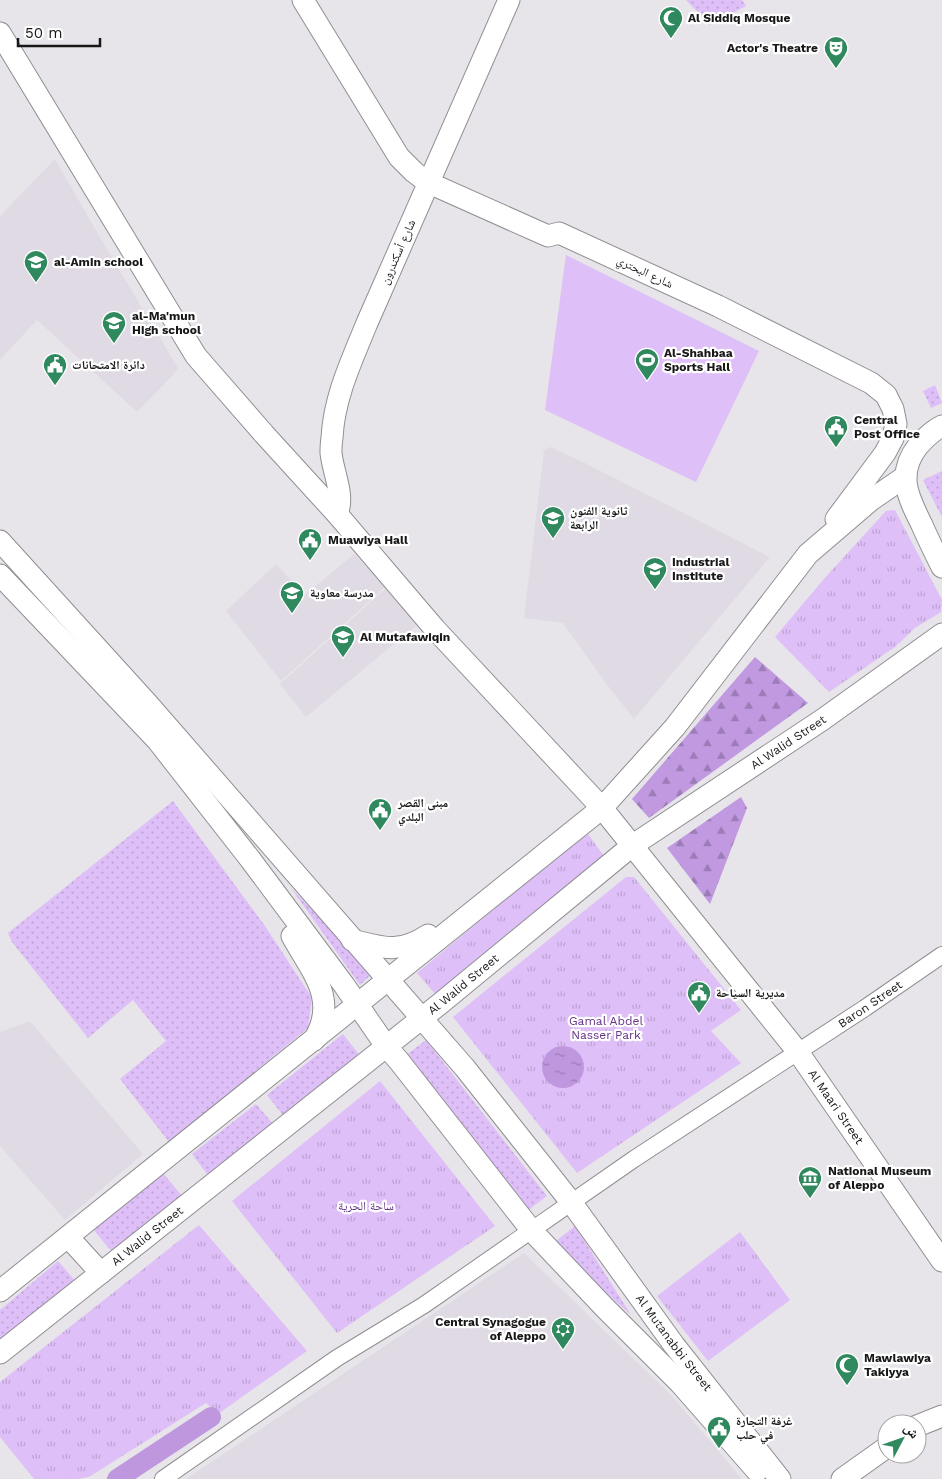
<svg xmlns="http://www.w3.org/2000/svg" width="942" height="1479" font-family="'Work Sans','Noto Naskh Arabic',sans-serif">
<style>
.built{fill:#e0dae5}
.grass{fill:url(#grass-dots)}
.forest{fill:url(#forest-firs)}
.park{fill:url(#park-tufts)}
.garden{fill:#debff8}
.water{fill:url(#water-ripples)}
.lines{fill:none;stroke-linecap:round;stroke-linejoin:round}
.river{stroke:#be97df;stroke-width:20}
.minor-casing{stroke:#908e92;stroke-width:18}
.major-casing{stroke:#908e92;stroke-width:23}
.minor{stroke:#fff;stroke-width:16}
.major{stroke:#fff;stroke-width:21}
.labels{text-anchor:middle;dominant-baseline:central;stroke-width:4.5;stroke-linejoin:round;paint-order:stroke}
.poi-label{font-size:12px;font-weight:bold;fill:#191819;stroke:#fff;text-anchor:start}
.street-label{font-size:12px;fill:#191819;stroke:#fff}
.park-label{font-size:12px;fill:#653388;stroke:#fff}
</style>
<defs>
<pattern id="grass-dots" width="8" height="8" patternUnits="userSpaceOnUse" patternTransform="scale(1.25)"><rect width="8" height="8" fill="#debff8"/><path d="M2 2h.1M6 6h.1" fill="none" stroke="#bea3d4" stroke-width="1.8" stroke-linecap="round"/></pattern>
<pattern id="forest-firs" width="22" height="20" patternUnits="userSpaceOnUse" patternTransform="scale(1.25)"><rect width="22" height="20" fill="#c099e1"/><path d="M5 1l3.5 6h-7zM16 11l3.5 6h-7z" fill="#9b7cb6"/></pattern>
<pattern id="park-tufts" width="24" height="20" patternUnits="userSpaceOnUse" patternTransform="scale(1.25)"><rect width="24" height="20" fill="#debff8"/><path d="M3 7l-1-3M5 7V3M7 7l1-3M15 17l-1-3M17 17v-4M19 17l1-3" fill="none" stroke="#bea3d4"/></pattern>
<pattern id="water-ripples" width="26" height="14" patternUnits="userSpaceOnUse" patternTransform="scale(1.25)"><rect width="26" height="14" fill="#be97df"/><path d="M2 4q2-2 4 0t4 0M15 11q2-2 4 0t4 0" fill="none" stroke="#9a7ab4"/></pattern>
</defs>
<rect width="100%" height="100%" fill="#e7e5e9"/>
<!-- built -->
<path class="built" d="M55,159L105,246L178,368L173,375L137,412L37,320L0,360V216Z
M550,447L581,461L770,557L634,719L608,686L563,623L524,618L544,450Z
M354,554L385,587L281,681L226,611L276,564L305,595Z
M385,589L417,625L306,717L280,684Z
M30,1021L143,1154L65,1220L0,1146V1032Z
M524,1253L671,1395L742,1479H186Z"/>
<!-- grass -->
<path class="grass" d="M686,0H742L746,6L710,25Z
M935,385L942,403L931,408L923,391Z
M942,471V517L923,480Z
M173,801L265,926L312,998L308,1028L169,1142L120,1079L166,1041L133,1000L88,1038L12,942L8,933Z
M291,888L373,973L360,985Z
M343,1034L361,1057L285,1118L267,1095Z
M426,1040L547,1196L527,1211L405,1056Z
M256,1104L275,1126L210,1178L192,1154Z
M163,1173L182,1196L112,1252L93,1229Z
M575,1226L631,1315L552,1244Z
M58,1261L77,1283L0,1349V1310Z"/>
<!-- forest -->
<path class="forest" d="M755,657L808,703L649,818L632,799Z
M741,797L747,808L710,904L667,848Z"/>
<!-- park -->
<path class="park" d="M895,510L942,600L941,612L915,628L895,647L829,692L775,637L823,580L886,511Z
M588,834L604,856L513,929L436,995L417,973L536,874Z
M626,877H634L741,1010L711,1031L741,1063L577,1173L453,1017Z
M380,1081L495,1226L337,1333L232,1201Z
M199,1225L307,1351L218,1414L206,1403L89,1477L78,1479H34L0,1437V1382Z
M740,1232L790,1300L708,1361L657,1296Z"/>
<!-- garden -->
<path class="garden" d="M566,255L759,351L696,482L545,410Z"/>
<!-- water -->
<path class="water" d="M542 1067a21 21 0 1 1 42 0a21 21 0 1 1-42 0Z"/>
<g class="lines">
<!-- river -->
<path class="river" d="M117,1479L211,1417"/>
<!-- minor casing -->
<g class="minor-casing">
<g id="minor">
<path id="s1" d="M163,1479L337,1358L424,1305L634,1159L865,1008L942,955"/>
</g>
</g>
<!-- major casing -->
<g class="major-casing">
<g id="major">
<path d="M303,0L399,157L414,172L427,182L548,236L559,233L718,306L871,383L886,395L893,409L896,424L893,438L885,453L836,519"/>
<path id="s2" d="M0,33L196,356L264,434L337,514L435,629L602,808L798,1052L942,1261"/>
<path d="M942,426C932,431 925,438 918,446C896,474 908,497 922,525C928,539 935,553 942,567"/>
<path d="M337,514C345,495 333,473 331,453C331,448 331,443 332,438C334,397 352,360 367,323L509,0"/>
<path id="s3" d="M0,541L148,704L465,1068L571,1202L674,1345L780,1479"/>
<path d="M0,575L157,740L250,859L344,985L386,1046L399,1061L532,1231L605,1308L680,1383L757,1471"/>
<path d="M292,936C311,971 339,999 314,1040"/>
<path d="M352,940C384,948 399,954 428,935"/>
<path d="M69,1238L101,1273"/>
<path d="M0,1291L602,808L675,727L808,554L871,500L906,476"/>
<path id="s4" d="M0,1353L441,1003L633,845L822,720L942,634"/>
<path d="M917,1426L942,1416"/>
<path d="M842,1479L887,1447"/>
</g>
</g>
<!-- minor -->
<use href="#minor" class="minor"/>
<!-- major -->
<use href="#major" class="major"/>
</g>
<!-- icons -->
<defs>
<g id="mosque-pin" transform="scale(1.25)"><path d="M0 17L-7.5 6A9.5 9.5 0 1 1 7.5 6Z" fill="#30895e" stroke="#fff"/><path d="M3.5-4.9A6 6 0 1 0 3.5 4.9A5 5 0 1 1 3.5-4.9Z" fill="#fff"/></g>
<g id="theatre-pin" transform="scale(1.25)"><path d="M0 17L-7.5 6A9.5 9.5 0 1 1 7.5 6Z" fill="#30895e" stroke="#fff"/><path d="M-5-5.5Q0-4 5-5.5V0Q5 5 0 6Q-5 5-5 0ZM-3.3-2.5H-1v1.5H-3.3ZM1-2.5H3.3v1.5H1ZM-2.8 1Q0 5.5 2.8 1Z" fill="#fff"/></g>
<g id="school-pin" transform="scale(1.25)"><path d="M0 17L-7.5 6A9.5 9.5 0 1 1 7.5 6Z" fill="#30895e" stroke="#fff"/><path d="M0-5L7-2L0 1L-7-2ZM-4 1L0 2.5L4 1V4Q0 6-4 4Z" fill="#fff"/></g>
<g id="stadium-pin" transform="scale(1.25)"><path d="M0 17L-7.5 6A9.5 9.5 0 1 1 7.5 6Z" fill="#30895e" stroke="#fff"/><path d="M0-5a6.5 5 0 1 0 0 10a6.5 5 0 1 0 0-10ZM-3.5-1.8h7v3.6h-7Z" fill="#fff"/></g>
<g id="civic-pin" transform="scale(1.25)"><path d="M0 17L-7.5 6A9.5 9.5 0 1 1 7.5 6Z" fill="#30895e" stroke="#fff"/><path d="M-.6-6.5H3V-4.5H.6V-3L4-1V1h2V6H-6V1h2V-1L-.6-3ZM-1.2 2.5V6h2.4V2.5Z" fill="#fff"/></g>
<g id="university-pin" transform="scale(1.25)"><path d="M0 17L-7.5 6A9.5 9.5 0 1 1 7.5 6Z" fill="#30895e" stroke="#fff"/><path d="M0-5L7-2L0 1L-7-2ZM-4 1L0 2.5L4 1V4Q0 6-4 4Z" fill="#fff"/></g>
<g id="museum-pin" transform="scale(1.25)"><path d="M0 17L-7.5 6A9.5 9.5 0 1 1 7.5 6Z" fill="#30895e" stroke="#fff"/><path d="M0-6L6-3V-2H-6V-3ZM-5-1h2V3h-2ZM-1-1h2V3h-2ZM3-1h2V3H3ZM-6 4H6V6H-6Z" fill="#fff"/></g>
<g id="synagogue-pin" transform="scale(1.25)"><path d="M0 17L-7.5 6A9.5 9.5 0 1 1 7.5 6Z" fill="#30895e" stroke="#fff"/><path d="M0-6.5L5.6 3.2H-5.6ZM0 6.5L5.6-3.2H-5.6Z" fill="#fff"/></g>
</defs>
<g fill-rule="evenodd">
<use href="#mosque-pin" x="671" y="18"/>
<use href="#theatre-pin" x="836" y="48"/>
<use href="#school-pin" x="36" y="262"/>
<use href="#school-pin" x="114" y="323"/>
<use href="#stadium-pin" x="647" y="360"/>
<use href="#civic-pin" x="55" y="365"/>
<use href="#civic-pin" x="836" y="427"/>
<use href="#school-pin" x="553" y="518"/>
<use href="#civic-pin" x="310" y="540"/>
<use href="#university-pin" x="655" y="569"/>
<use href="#school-pin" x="292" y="593"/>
<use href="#school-pin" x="343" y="637"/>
<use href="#civic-pin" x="380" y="810"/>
<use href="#civic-pin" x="699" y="993"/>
<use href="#museum-pin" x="810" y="1178"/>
<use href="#synagogue-pin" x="563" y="1329"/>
<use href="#mosque-pin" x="847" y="1365"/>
<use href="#civic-pin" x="719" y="1428"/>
</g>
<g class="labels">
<!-- poi labels -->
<g class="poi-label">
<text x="688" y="18">Al Siddiq Mosque</text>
<text x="818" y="48" text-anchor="end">Actor's Theatre</text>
<text x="54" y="262">al-Amin school</text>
<text x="132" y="316">al-Ma'mun<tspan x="132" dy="14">High school</tspan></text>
<text x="664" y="353">Al-Shahbaa<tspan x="664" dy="14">Sports Hall</tspan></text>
<text x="72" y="365">دائرة الامتحانات</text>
<text x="854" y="420">Central<tspan x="854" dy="14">Post Office</tspan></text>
<text x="570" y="511">ثانوية الفنون<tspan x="570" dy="14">الرابعة</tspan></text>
<text x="328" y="540">Muawiya Hall</text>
<text x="672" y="562">Industrial<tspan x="672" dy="14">Institute</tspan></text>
<text x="310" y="593">مدرسة معاوية</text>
<text x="360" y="637">Al Mutafawiqin</text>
<text x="398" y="803">مبنى القصر<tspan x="398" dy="14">البلدي</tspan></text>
<text x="716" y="993">مديرية السياحة</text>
<text x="828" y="1171">National Museum<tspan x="828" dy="14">of Aleppo</tspan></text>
<text x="546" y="1322" text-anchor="end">Central Synagogue<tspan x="546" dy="14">of Aleppo</tspan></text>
<text x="864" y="1358">Mawlawiya<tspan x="864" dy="14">Takiyya</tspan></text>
<text x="736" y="1421">غرفة التجارة<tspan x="736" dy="14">في حلب</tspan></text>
</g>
<!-- street labels -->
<g class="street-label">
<text transform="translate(398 252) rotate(-66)">شارع أسكندرون</text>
<text transform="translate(645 272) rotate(25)">شارع البحتري</text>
<text stroke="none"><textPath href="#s4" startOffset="998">Al Walid Street</textPath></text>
<text stroke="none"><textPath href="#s4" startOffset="592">Al Walid Street</textPath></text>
<text stroke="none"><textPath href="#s1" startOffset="852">Baron Street</textPath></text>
<text stroke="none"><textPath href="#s2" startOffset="1365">Al Maari Street</textPath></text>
<text stroke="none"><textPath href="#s4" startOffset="188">Al Walid Street</textPath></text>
<text stroke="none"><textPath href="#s3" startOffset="1048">Al Mutanabbi Street</textPath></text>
</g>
<!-- park labels -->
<g class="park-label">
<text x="606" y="1021">Gamal Abdel<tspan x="606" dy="14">Nasser Park</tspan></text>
<text x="366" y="1206">ساحة الحرية</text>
</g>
</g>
<!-- north arrow -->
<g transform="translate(902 1439) rotate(49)"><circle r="24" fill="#ffffff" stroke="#a3a3a3"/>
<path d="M0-4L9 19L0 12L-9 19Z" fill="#30895e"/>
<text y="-8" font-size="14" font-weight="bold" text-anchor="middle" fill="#191819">ش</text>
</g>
<!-- scale -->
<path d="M18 38v8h82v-8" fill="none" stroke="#191819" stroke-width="2.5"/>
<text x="25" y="38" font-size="15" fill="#191819" stroke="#ffffff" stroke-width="4" paint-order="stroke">50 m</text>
</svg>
